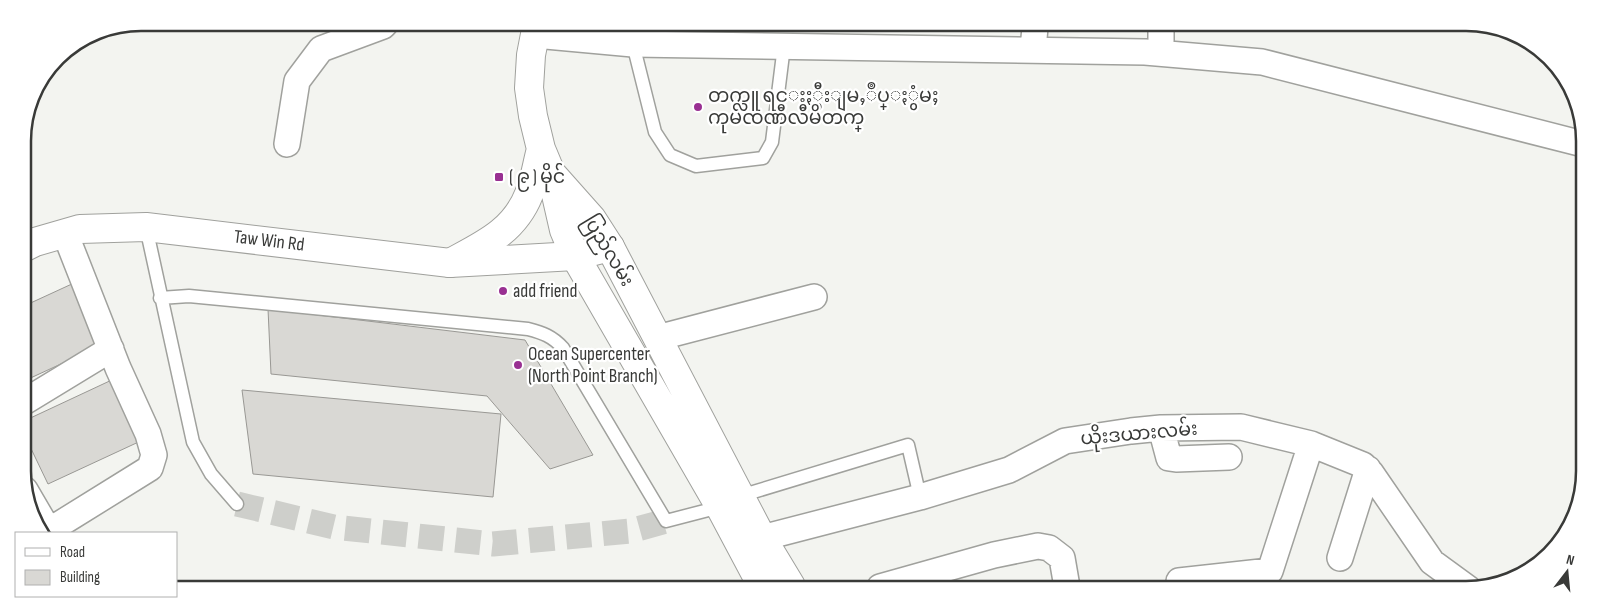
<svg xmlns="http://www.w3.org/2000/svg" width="1607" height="612" font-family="'Sofia Sans Condensed','Noto Sans Myanmar',sans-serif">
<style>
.building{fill:#d9d8d4;stroke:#999894}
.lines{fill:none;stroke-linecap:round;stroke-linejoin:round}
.street-tunnel{stroke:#cecfcb;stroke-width:25;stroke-dasharray:25 12;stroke-linecap:butt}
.lane-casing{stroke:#a0a19d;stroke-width:15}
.street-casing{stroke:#a0a19d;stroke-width:28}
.secondary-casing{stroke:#a0a19d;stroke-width:30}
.highway-casing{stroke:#a0a19d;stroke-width:30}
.lane{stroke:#fff;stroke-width:12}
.street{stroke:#fff;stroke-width:25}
.secondary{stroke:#fff;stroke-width:28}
.highway{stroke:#fff;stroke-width:28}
.poi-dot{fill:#993092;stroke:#fff;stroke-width:2}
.labels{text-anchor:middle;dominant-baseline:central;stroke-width:4.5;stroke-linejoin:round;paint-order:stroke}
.poi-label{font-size:19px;fill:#393a38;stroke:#fff;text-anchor:start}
.street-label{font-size:19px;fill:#393a38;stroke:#fff}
.rim{fill:none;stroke:#393a38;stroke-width:2.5}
</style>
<rect width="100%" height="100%" fill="#f3f4f0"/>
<!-- building -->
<path class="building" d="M74,283L102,345L24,381V306Z
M268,309L525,340L593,455L550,469L487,396L271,374Z
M116,378L145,439L48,484L24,434V421Z
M242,390L501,414L493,497L253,474Z"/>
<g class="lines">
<!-- street-tunnel -->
<path class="street-tunnel" d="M237,504L334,527L493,544L630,531L666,521"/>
<!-- lane casing -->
<g class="lane-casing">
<path id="lane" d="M633,44L655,132L670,155L696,166L763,158L772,142L784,46
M146,227L193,442L211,474L237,504
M160,298L189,296L528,329C543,333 552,336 563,348L666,521L720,507
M740,496L908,445L920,497"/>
</g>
<!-- street casing -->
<g class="street-casing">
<path id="street" d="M535,35L633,44L1145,52L1262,62L1583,144
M1033,50L1035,27
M1161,53V27
M287,144L297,81L321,49L383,26L385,24
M657,338L814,297
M24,402L111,349
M1161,428L1169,458L1176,459L1229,457
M25,490L46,526L50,528L55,527L150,468L154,455L148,434L118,368L65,233
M742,540L762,538L920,497L1009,470L1065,441L1131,431L1161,428L1241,427L1311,444L1363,465L1371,473L1432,562L1469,589
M1340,558L1368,469
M1179,581L1270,571L1311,444
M880,587L994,555L1038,546L1049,548L1062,558L1067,587"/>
</g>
<!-- secondary casing -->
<g class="secondary-casing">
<path id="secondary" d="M23,248L35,242L80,229L146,227L450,263L575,256L610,247"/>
</g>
<!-- highway casing -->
<g class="highway-casing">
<path id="highway" d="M537,24L531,55L529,88L533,116L541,149L551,173L564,230L575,256L720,507L762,586
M552,174L592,219L610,247L762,538L791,586
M450,263C483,245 514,232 529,194C535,180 537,163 541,149"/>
</g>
<!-- lane -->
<use href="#lane" class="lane"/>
<!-- street -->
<use href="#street" class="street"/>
<!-- secondary -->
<use href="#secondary" class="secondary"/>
<!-- highway -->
<use href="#highway" class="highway"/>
</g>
<!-- markers -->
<g class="poi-dot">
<circle cx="698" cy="107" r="5"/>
<rect x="494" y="172" width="10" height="10" rx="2.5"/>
<circle cx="503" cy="291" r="5"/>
<circle cx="518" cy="365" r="5"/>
</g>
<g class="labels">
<!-- poi labels -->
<g class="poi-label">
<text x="708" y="96">တက္လူ ရင္းႏွီးျမႇဳပ္ႏွံမႈ<tspan x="708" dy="22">ကုမၸဏီလီမိတက္</tspan></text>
<text x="509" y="177">( ၉ ) မိုင်</text>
<text x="513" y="291">add friend</text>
<text x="528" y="354">Ocean Supercenter<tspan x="528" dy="22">(North Point Branch)</tspan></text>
</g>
<!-- street labels -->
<g class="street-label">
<text transform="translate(269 241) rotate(7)">Taw Win Rd</text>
<text transform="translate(608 251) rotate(59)">ပြည်လမ်း</text>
<text transform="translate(1139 434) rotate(-5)">ယိုးဒယားလမ်း</text>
</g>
</g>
<!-- crop -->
<path d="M0 0H1607V612H0ZM141 31H1466A110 110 0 0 1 1576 141V471A110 110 0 0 1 1466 581H141A110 110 0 0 1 31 471V141A110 110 0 0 1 141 31Z" fill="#fff" fill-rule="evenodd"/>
<path class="rim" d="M141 31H1466A110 110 0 0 1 1576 141V471A110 110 0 0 1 1466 581H141A110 110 0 0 1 31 471V141A110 110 0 0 1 141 31Z"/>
<!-- legend -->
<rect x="15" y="532" width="162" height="65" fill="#ffffff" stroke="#b0b0af"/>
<rect x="25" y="548" width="25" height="8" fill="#ffffff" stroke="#b0b0af"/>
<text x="60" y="557" font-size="15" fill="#393a38">Road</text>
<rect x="25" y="570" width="25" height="15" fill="#d9d8d4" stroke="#b0b0af"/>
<text x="60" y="582" font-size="15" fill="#393a38">Building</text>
<!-- north arrow -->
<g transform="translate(1567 572) rotate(16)" stroke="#ffffff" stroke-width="4" paint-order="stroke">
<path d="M0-4L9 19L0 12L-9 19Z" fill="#393a38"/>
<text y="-8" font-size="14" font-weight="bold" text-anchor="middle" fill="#393a38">N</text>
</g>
</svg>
